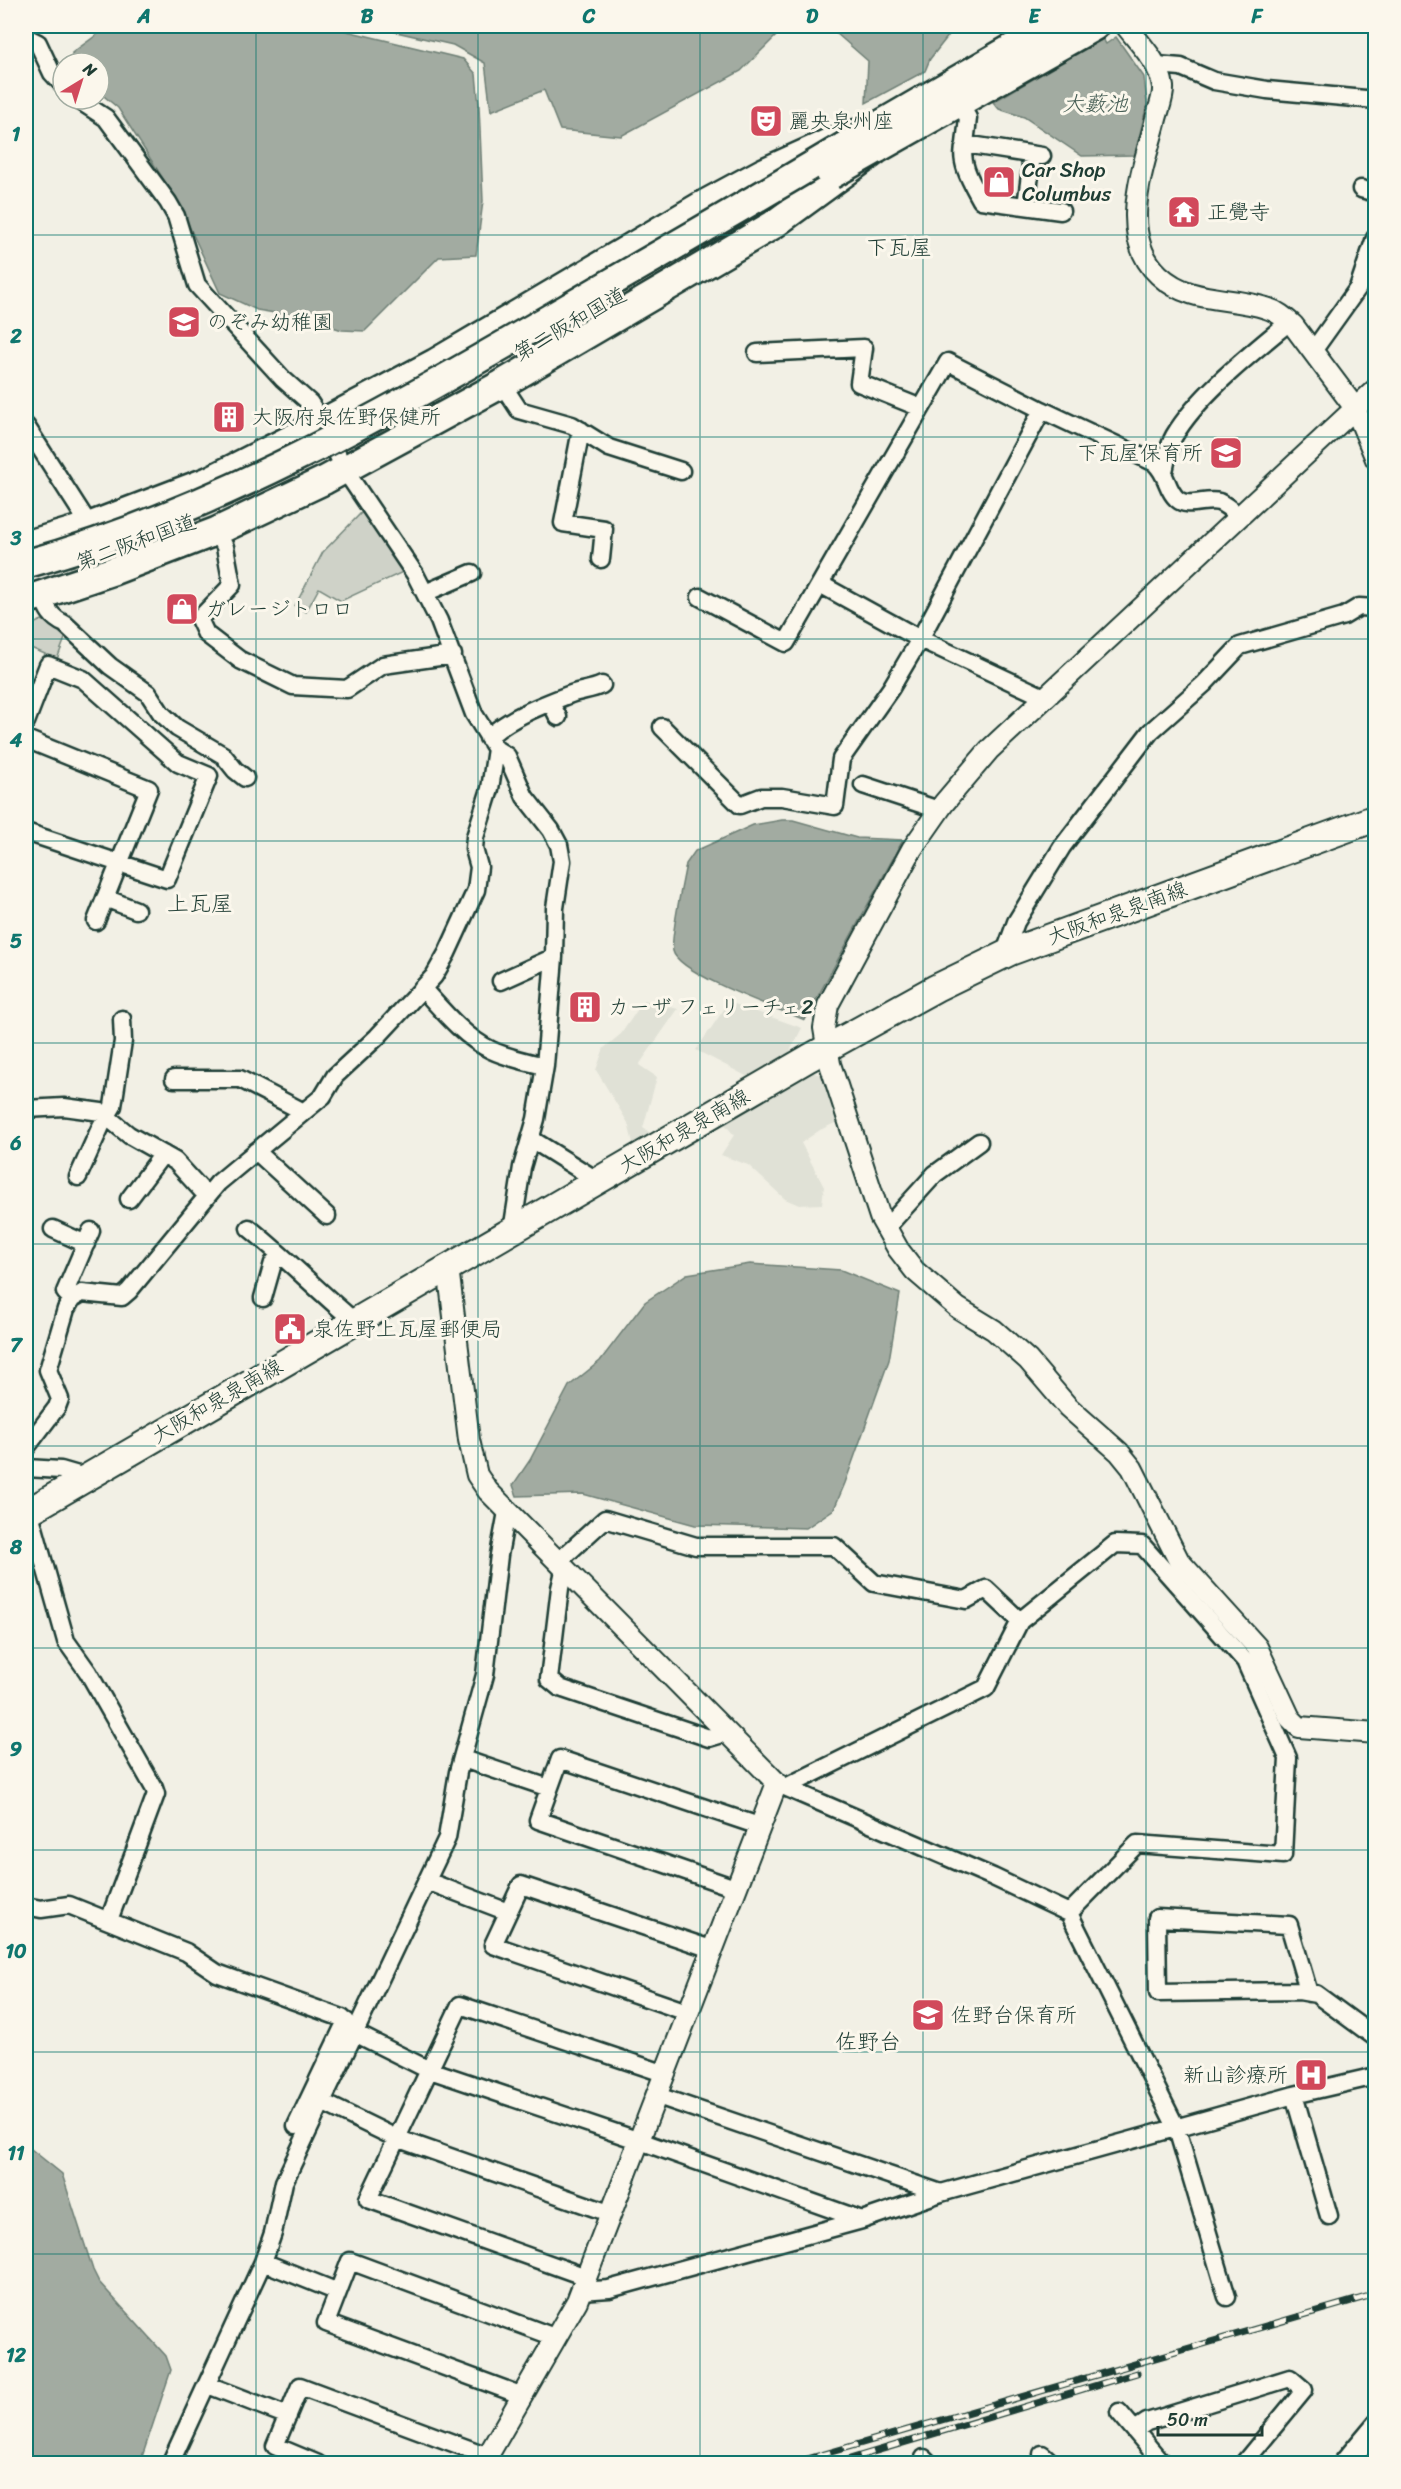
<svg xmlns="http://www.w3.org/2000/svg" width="1401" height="2489" font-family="Sriracha,'Klee One',sans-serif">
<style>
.built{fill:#e0e1d6}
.green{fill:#cfd2c8;stroke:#77887e;stroke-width:1.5}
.water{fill:#a2aba1;stroke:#6e7f75;stroke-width:1.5}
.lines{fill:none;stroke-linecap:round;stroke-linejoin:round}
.minor-casing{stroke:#1f3d34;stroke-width:21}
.tertiary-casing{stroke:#1f3d34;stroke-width:24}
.secondary-casing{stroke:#1f3d34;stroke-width:27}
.primary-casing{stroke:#1f3d34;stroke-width:30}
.trunk-casing{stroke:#1f3d34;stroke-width:32}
.minor{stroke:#fbf7ec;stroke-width:16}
.tertiary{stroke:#fbf7ec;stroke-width:20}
.secondary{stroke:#fbf7ec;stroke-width:22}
.primary{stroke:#fbf7ec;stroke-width:26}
.trunk{stroke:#fbf7ec;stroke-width:27}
.rail-casing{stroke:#1f3d34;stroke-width:7}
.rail{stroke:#fbf7ec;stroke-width:4.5;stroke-dasharray:14;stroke-linecap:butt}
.trunk-bridge-casing{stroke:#1f3d34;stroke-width:32;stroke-linecap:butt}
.trunk-bridge{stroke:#fbf7ec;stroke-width:27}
.grid{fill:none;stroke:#0f766e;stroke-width:1.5;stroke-opacity:0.55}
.labels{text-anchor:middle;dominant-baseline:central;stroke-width:6;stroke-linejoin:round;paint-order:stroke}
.poi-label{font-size:21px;fill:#1f3d34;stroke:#fbf7ec;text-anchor:start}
.street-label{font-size:21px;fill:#1f3d34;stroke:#fbf7ec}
.water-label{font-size:22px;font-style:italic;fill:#465e55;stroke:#fbf7ec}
.neighbourhood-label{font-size:22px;fill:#1f3d34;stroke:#fbf7ec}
.neatline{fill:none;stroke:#0f766e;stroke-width:2}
.grid-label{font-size:20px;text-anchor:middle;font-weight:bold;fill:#0f766e}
</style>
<rect width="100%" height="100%" fill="#f2f0e5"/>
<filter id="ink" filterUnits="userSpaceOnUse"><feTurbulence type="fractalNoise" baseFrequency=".0167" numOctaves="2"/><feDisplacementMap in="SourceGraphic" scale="12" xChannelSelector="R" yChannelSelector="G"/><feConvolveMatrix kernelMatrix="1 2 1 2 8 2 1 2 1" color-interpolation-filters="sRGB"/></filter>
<g filter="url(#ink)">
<!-- built -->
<path class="built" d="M644,1000L678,1009L639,1065L657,1077L643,1128L655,1136L634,1147L628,1123L596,1070L604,1048L621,1034Z
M729,1002L802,1028L786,1059L752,1079L696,1050Z
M807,1071L821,1075L837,1122L820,1130L801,1143L824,1187L822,1204L799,1205L785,1199L748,1165L721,1155L734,1135L722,1121Z"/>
<!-- green -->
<path class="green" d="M364,510L407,570L341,601L319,588L306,612L295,606L323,552Z
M42,620L67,633L56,662L44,657L45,654L26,646V627Z"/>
<!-- water -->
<path class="water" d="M109,26H326L463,59L476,74L479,106L483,201L476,255L439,257L365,331L342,330L305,318L257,310L220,293L178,202L118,108L99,92V63H72V53Z
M370,26H786L741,71L621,136L560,130L544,90L491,111L485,63L453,45Z
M828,26H956L930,59L925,71L866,103L868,61Z
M1116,37L1144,77L1147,104L1135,155L1082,156L1024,117L999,109L993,102L1103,39L1106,44Z
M782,820H793L857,838L903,840L805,1020C781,1010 678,974 673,951C670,938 683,881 686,864L695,851L753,825Z
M750,1264L841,1270L900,1294L889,1360L845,1483L834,1509L806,1528L695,1525L583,1494L517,1496L513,1485L530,1460L569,1386L600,1361L645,1302L687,1274Z
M26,2145L62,2174L93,2270L99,2282L166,2356L171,2370L140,2463H26Z"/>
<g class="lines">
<!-- minor casing -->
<g class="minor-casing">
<path id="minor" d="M26,37L38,43L52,73L63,85
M1157,65L1181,67L1214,81L1267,90L1376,100
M960,104L968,118L965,144L1042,156
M965,144C958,162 973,185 981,200L1061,211
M1361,189L1376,193
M1026,206L1031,167L1030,154
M1313,351L1358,288L1375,238
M757,353L864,348L859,383L921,408
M502,384L519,410L572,425L609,448L681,471
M26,426L90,526
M581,430L563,523L604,529L601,559
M1164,471C1167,460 1168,446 1174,436C1199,394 1252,353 1289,322
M217,531L225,547L232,585L199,619L206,634L240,660L293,686L347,689L383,665L453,655
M820,584L920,639L1044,697
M425,593L472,573
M42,595C47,609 51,618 65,624L110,666L148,693L161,713L177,728L223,755L235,770L245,778
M700,597L786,643L948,362L1042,410L1155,463C1168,475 1166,489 1177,499C1188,509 1206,498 1219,502C1226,505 1233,511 1239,516
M551,703L558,717
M26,722L48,665L83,679L178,763L209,776L167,879L26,832
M662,727L740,805L761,797H782L835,806L841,759L891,688L920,639L1042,410
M488,738C507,718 545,704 571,694C582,690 591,690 602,685
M26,739L149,789L96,921
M496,749L507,756L525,797L551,830L559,845L562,861L555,908L554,957L545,1066L536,1119L522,1167L512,1231
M863,785L939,810
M105,898L136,910
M1004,955L1016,922L1062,847L1150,732L1204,684L1240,646L1344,616L1359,607L1376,608
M501,981L554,957
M422,988C442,1010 464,1037 491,1050C508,1058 527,1062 545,1066
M174,1079H240L304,1112
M26,1109L64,1107L101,1112L129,1135L175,1161L207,1196
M531,1139L598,1181
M256,1151L327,1216
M78,1177L101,1126L113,1106L123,1041L122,1019
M129,1199L163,1154
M249,1228C283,1255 314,1287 347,1315L352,1323
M886,1228L935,1174L979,1142
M53,1229L86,1244
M263,1298L273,1263L280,1255
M72,1299L65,1292L91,1231
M26,1448L57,1407L60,1399L48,1370L66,1309L72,1299L82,1293L122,1297L129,1291L218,1183L323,1096L335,1076L377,1037L434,976L447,953L476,890L479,867L474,849L475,837L490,789L496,749L474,714L439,621L415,574L344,469L323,423L310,403L283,379L197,285L176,216L168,202L106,118L77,99
M26,1468L61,1470L85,1477
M29,1510L66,1641L88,1672L154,1788L156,1794L109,1920
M559,1561L605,1519L696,1546H834L874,1583L966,1600L986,1589L1020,1621
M565,1567L560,1588L549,1679L560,1688L709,1738L726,1733
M463,1759L549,1788
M780,1785L993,1877L1069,1913
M786,1787L986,1688L1020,1621L1115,1544L1142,1545L1245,1661L1288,1758L1283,1855L1137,1844L1069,1913L1177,2129L1227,2297
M427,1881L508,1912
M735,1888L538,1820L560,1759L759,1826
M26,1906L41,1909L69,1905L186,1952L217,1973L342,2018L355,2033L427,2069L637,2140L862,2220
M1309,1993L1289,1925L1157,1918L1158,1993L1299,1991L1316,1994L1376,2038
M687,2012L493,1945L521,1885L711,1949
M655,2095L941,2193
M1294,2095L1329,2216
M322,2102L396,2138L609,2213
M296,2126L346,2021
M263,2262L338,2292
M586,2277L368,2199L460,2005L663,2073
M581,2291L609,2289L862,2220L941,2193L1294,2095L1376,2076
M208,2385L288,2416
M523,2396L326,2323L350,2261L557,2338
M1119,2412L1163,2464
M1135,2430L1147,2422L1290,2378L1304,2390L1243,2464
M1042,2454L1053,2464
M924,2458L930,2464
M170,2464L263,2262L273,2233L284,2182L447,1838L458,1772L485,1675L499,1555L507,1512
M318,2464L275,2446L300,2386L488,2456"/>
</g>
<!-- tertiary casing -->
<g class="tertiary-casing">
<path id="tertiary" d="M1126,26C1140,44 1160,63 1163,87C1164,98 1157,112 1155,123C1143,169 1117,236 1159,275C1190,304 1229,296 1266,308C1277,311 1285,318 1293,325L1355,408L1376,459
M1376,389L989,750L944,803L912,849L828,1005L824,1028L830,1064L880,1217L898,1249L915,1271L958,1308L994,1330L1028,1360L1068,1407L1119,1452L1132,1468L1179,1561L1257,1647L1290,1718L1299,1727L1376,1733
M448,1267L469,1440L477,1475L488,1491L777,1783L577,2301L483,2464"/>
</g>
<!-- secondary casing -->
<g class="secondary-casing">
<path id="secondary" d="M1345,2464L1376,2427"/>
</g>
<!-- primary casing -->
<g class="primary-casing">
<path id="primary" d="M26,1513L809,1058L936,988L1010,952L1376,818"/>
</g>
<!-- trunk casing -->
<g class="trunk-casing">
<path id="trunk" d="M26,545L90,526L208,481L301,434L435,363L701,206L764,172L830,142L876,127L1050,26
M26,600L113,571L217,531L325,480L502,384L773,225L877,149L1095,26"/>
</g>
<!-- minor -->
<use href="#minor" class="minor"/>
<!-- tertiary -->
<use href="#tertiary" class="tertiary"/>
<!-- secondary -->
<use href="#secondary" class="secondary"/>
<!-- primary -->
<use href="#primary" class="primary"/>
<!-- trunk -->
<use href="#trunk" class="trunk"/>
<!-- rail casing -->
<g class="rail-casing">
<path id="rail" d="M790,2464L1376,2294
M833,2464L1137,2373"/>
</g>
<!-- rail -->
<use href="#rail" class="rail"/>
<!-- trunk-bridge casing -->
<g class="trunk-bridge-casing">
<path id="trunk-bridge" d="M831,175L877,149
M26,564C217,511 393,409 564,310C668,249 773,190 876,127"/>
</g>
<!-- trunk-bridge -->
<use href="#trunk-bridge" class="trunk-bridge"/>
</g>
</g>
<!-- grid -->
<path class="grid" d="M256,26V2464M478,26V2464M700,26V2464M923,26V2464M1146,26V2464M26,235H1376M26,437H1376M26,639H1376M26,841H1376M26,1043H1376M26,1244H1376M26,1446H1376M26,1648H1376M26,1850H1376M26,2052H1376M26,2254H1376"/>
<!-- icons -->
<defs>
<g id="theatre-square" transform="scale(1.725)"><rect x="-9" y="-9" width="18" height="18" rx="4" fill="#d1495b" stroke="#fbf7ec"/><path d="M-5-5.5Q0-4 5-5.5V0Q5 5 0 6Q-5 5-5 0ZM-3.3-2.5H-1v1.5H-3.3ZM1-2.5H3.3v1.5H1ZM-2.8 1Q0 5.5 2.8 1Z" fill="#fff"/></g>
<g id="shop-square" transform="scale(1.725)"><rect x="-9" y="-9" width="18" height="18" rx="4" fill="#d1495b" stroke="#fbf7ec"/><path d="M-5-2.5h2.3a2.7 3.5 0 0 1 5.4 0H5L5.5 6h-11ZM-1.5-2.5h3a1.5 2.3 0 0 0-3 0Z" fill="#fff"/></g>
<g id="temple-square" transform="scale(1.725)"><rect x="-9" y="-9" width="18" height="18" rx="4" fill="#d1495b" stroke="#fbf7ec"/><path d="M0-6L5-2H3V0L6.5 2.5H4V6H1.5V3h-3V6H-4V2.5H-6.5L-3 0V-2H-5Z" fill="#fff"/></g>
<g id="school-square" transform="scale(1.725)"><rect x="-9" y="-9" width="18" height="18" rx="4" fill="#d1495b" stroke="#fbf7ec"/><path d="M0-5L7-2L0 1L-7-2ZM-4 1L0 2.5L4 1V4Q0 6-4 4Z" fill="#fff"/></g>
<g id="building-square" transform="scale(1.725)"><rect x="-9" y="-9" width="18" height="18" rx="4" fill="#d1495b" stroke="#fbf7ec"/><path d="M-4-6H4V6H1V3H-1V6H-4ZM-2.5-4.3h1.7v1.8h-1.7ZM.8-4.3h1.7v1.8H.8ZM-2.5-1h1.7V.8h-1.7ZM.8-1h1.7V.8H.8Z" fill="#fff"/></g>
<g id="civic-square" transform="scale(1.725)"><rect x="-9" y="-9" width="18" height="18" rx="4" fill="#d1495b" stroke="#fbf7ec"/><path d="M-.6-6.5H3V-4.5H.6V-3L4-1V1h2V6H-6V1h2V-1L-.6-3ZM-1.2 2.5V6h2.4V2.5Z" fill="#fff"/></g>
<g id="hospital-square" transform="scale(1.725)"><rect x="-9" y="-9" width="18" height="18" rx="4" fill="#d1495b" stroke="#fbf7ec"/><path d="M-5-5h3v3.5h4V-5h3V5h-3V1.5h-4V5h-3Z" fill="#fff"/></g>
</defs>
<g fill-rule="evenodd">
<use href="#theatre-square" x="766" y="121"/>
<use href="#shop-square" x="999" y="182"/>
<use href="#temple-square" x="1184" y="212"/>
<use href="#school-square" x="184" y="322"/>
<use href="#building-square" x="229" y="417"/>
<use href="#school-square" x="1226" y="453"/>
<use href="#shop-square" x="182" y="609"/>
<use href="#building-square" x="585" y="1007"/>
<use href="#civic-square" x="290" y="1329"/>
<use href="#school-square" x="928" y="2015"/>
<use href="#hospital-square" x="1311" y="2075"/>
</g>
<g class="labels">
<!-- poi labels -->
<g class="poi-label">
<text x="789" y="121">麗央泉州座</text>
<text x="1022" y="170">Car Shop<tspan x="1022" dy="24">Columbus</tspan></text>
<text x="1207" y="212">正覺寺</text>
<text x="207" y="322">のぞみ幼稚園</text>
<text x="252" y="417">大阪府泉佐野保健所</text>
<text x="1203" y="453" text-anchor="end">下瓦屋保育所</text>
<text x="205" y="609">ガレージトロロ</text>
<text x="608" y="1007">カーザ フェリーチェ2</text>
<text x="313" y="1329">泉佐野上瓦屋郵便局</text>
<text x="951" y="2015">佐野台保育所</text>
<text x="1288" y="2075" text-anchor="end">新山診療所</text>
</g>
<!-- street labels -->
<g class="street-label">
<text transform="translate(570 324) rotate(-30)">第二阪和国道</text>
<text transform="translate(136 542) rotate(-20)">第二阪和国道</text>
<text transform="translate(1117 913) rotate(-20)">大阪和泉泉南線</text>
<text transform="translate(684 1131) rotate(-30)">大阪和泉泉南線</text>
<text transform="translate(217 1401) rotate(-30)">大阪和泉泉南線</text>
</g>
<!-- water labels -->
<g class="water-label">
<text x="1095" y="103">大藪池</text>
</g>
<!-- neighbourhood labels -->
<g class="neighbourhood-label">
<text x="899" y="247">下瓦屋</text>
<text x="200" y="903">上瓦屋</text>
<text x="868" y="2041">佐野台</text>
</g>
</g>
<!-- margin -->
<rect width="1401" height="2489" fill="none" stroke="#fbf7ec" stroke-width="66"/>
<!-- north arrow -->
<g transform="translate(81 81) rotate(38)"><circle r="28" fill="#fbf7ec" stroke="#a3ada2" stroke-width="1.5"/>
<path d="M0-4.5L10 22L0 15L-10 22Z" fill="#d1495b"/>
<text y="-9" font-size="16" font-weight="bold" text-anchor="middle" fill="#1f3d34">N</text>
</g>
<!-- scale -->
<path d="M1158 2426v9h104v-9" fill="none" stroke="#1f3d34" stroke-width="3"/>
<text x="1167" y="2426" font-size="18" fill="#1f3d34" stroke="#fbf7ec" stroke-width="4.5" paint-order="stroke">50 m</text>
<rect x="33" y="33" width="1335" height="2423" class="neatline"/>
<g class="grid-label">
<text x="144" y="23">A</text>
<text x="367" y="23">B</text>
<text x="589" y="23">C</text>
<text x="812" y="23">D</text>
<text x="1034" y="23">E</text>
<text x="1257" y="23">F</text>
<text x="16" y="141">1</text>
<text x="16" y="343">2</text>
<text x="16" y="545">3</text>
<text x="16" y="747">4</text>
<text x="16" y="948">5</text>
<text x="16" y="1150">6</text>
<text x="16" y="1352">7</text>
<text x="16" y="1554">8</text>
<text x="16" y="1756">9</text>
<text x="16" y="1958">10</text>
<text x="16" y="2160">11</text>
<text x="16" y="2362">12</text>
</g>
</svg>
